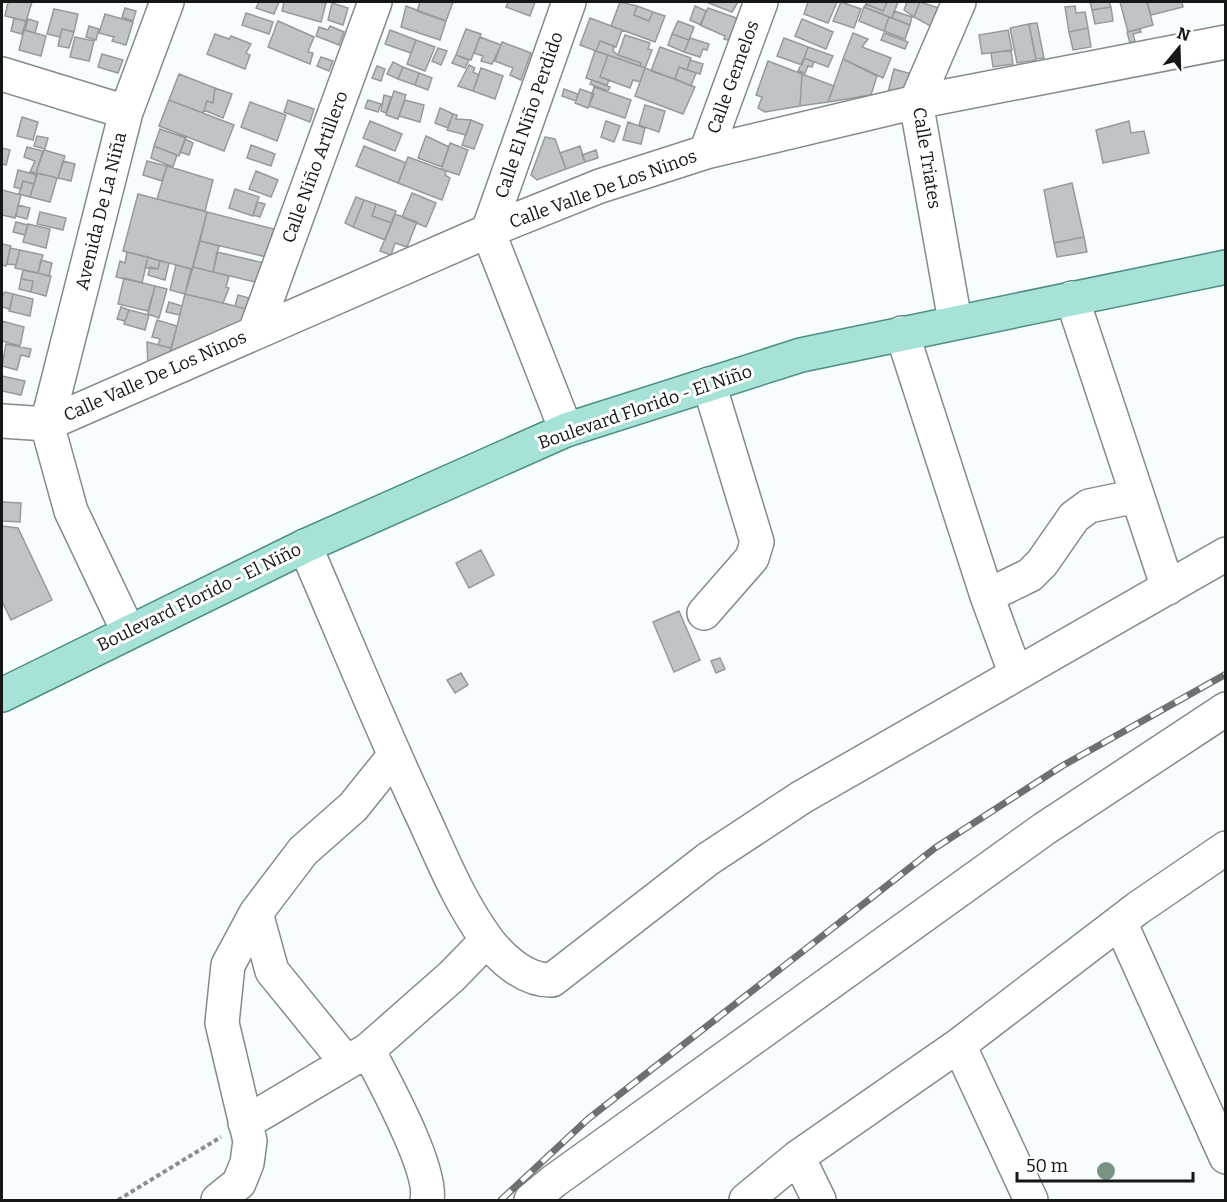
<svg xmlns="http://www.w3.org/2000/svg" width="1227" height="1202" font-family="Bitter,serif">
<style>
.building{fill:#c0c4c7;stroke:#969a9d;stroke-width:1.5}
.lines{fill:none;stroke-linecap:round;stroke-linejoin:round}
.minor-casing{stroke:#858a8b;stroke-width:36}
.major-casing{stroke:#4e8e84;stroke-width:36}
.path{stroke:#898d8d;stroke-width:4;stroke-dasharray:4.5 3;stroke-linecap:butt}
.minor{stroke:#fff;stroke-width:33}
.major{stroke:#a7e2d8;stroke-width:33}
.rail-casing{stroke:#6c7070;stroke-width:7}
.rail{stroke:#fff;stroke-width:4.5;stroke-dasharray:14;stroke-linecap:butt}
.tree{fill:#789284}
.labels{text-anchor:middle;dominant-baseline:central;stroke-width:6;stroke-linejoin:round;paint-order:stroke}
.street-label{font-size:18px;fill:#151717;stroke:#fff}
</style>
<rect width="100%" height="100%" fill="#f7fdfe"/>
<!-- building -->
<path class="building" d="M8,2H32L26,21L5,16Z
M259,2H279L274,14L256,8Z
M284,2H319L326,3L321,22L282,11Z
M420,2H453L446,21L417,11Z
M508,2H535L530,16L506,7Z
M620,2L637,6L634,15L649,21L653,12L665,16L655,42L611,26Z
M706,2H738L732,12Z
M808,2H837L828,23L804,14Z
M841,2L861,9L854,28L833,21Z
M867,2H887L883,11L866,4Z
M887,2H898L892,18L864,7L866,4L883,11Z
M907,2H920L914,17L904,10Z
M920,2L939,8L932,27L914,17Z
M1090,2H1109L1111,7L1092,10Z
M1120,2H1147L1153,25L1128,32Z
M1147,2H1182L1183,7L1151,15Z
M332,3L348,8L343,25L328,20Z
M406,6L446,21L440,40L401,27Z
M637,6L653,12L649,21L634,15Z
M695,6L706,11L701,25L690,20Z
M1075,6L1076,13L1085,12L1088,28L1069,32L1065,7Z
M864,7L889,17L884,31L859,21Z
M1111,7L1113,21L1095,24L1092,10Z
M125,8L136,11L133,21L122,17Z
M708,8L739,19L731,41L724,39L725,36L700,25Z
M54,9L78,14L74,32L62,29L60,37L47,34Z
M894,11L912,17L910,25L892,18Z
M246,13L273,22L269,34L242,25Z
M105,14L133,22L126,45L112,41L114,37L99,33Z
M889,17L910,25L905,39L884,31Z
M14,18L26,21L22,34L11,31Z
M590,18L622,30L616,47L600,41L596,51L580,45Z
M28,19L38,22L35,33L25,30Z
M802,19L833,32L826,49L795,36Z
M278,21L314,37L308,52L313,53L310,64L268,47Z
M678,21L694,27L689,40L672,34Z
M1037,23L1044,58L1036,59L1029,24Z
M1029,24L1036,60L1017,63L1010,28Z
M89,26L99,29L96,40L86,37Z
M330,26L344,32L339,45L316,36L319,27L328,30Z
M1088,28L1091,47L1073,50L1069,32Z
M62,29L74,32L69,48L58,46Z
M466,29L481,34L471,60L456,55Z
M1140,29L1141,32L1133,34L1135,41L1130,43L1127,32Z
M24,30L46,36L41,56L19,50Z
M390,30L416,40L411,53L385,44Z
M1008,30L1012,50L982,54L979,35Z
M853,33L868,39L862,47L891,58L883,78L843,59Z
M884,33L908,42L905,49L881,40Z
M215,34L229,39L231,36L251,44L246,53L250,55L245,69L207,54Z
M672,34L689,40L684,52L668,45Z
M625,35L650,43L648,49L652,50L645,68L640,66L641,63L618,55Z
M75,37L94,41L89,61L70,57Z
M480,37L501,45L492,64L481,61L483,56L474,53Z
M690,38L709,44L707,50L703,49L700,57L684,52Z
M784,38L808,47L802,65L777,56Z
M416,40L435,47L425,71L407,64Z
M600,41L614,46L613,51L618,55L641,63L640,66L596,51Z
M502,42L531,53L521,80L510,75L513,68L495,61Z
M660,47L691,58L687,70L679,67L675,79L651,71Z
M808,47L833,56L828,67L804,58Z
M438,48L447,51L441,65L432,61Z
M1011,50L1013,64L993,67L991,53Z
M595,51L608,55L600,77L609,80L607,85L586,78Z
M102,54L123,60L118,73L98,67Z
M456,55L469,60L465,68L452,63Z
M608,55L645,68L640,82L633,80L630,88L600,77Z
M321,57L333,61L329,71L317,66Z
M804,58L814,62L812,67L808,66L805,73L798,71Z
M843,59L877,76L871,95L828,102Z
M690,60L703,64L700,74L687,70Z
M768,61L802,74L800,106L765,112L758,108L762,97L756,95Z
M393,62L403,67L398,79L387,74Z
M469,65L475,68L473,72L479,75L473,91L458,86Z
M377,66L385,69L381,81L372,78Z
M403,67L419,73L415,85L398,79Z
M679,67L696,73L691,86L675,79Z
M481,68L503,76L495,99L473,91Z
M645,68L695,87L683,114L635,96Z
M894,69L915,75L909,89L888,92Z
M419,73L432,78L428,90L415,85Z
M179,74L215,88L213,103L207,101L203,113L169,100Z
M802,74L834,86L828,102L800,106Z
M592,80L610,87L608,91L590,84Z
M594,87L631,100L625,118L589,106Z
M215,88L232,94L223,118L204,110L207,101L213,103Z
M564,89L578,94L576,101L562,96Z
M580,89L594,94L588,108L575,103Z
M394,91L406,95L398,119L386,115Z
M384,95L391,97L386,113L381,111Z
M169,100L234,125L224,151L159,126Z
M288,100L314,109L310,122L284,112Z
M368,100L381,104L378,112L365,108Z
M405,100L424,105L420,122L399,116Z
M250,102L286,115L277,141L241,127Z
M645,105L665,111L659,132L639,125Z
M440,108L453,114L448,128L435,123Z
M453,114L457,115L456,119L471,120L466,135L447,130Z
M22,117L38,122L33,140L17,136Z
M471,120L483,125L474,149L462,145Z
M370,121L402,134L395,151L363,138Z
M606,121L620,126L614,142L601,137Z
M1129,121L1131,133L1144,131L1149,153L1103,163L1096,130Z
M628,122L645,128L641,144L623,140Z
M160,129L186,138L179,156L154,146Z
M37,136L48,138L45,149L34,146Z
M426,136L449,147L442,167L418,158Z
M545,137L555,139L566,169L537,180L531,175Z
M185,139L193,143L189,155L180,152Z
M450,143L468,150L459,175L441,169Z
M251,145L275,154L271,166L247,158Z
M154,146L177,155L173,167L151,158Z
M364,146L406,163L398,183L356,166Z
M580,146L585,162L566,169L560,153Z
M27,147L43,151L36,173L30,172L35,161L24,157Z
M2,148L10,150L6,165L2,164Z
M44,150L65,156L58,178L36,173Z
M596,150L598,158L585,162L582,155Z
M408,157L446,171L445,175L450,178L442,200L398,183Z
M63,161L75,164L71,181L58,178Z
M147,161L167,166L162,181L143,175Z
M167,166L213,180L205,211L157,199Z
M18,170L37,175L34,184L23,181L21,189L14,187Z
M256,171L278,180L271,197L249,189Z
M37,173L57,178L50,202L30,197Z
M23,181L34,184L30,197L19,194Z
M1072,183L1084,237L1054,243L1044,190Z
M235,189L259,197L253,216L229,208Z
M2,190L21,195L15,218L2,215Z
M412,193L436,203L426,227L402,217Z
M138,194L207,212L192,269L123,251Z
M356,197L364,200L353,227L345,223Z
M364,200L376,204L372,216L392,223L385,240L353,227Z
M257,202L265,204L260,217L253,215Z
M376,204L396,211L392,223L372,216Z
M18,205L30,208L27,219L16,216Z
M40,212L66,218L63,230L37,224Z
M207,212L274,229L266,257L200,241Z
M395,214L417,222L407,247L395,243L391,255L380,251Z
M16,222L28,225L25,235L13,232Z
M28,224L50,229L46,248L23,242Z
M1084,237L1087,252L1057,257L1054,243Z
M200,241L219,246L213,272L193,267Z
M2,244L11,246L6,266L2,265Z
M10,248L20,250L16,265L7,264Z
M20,250L43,255L38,273L15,268Z
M127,252L148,257L142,283L116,277L120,261L125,263Z
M217,252L264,263L259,283L213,272Z
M148,257L160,261L158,269L145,268Z
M41,260L52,263L49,276L38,273Z
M160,261L169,263L165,280L148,275L150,267L158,269Z
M176,265L191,269L185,294L170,290Z
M193,267L229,276L226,287L229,288L223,303L185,294Z
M23,270L51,276L46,296L31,292L33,281L21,279Z
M124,278L155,286L148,311L118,304Z
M21,279L33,281L31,292L19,289Z
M155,286L167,289L159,318L148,314Z
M5,292L13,294L10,309L2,307V296Z
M13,294L33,299L30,316L9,311Z
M185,294L235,306L256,312L254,320L168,362Z
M238,295L260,301L256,312L235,306Z
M169,302L182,306L180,315L166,312Z
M121,307L129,310L125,321L117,319Z
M129,310L149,315L145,330L124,324Z
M157,320L177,326L171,348L158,345L160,339L152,337Z
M2,321L24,327L20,346L2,341Z
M147,342L171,348L168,361L148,369Z
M6,344L31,349L29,357L21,355L17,370L2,366Z
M2,376L25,381L21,395L2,391Z
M2,502L21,503L20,522L2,521Z
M2,526L18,528L52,600L11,620L2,601Z
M481,550L494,575L469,588L456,563Z
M679,611L700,660L674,672L653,622Z
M720,658L725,669L716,673L711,661Z
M461,673L468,685L455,693L447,680Z"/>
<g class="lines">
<!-- minor casing -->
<g class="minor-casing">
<path id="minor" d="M2,74L126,112
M706,152L761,2
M1072,298L1168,588
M955,321L916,102L959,2
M255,332L375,2
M902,333L987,596L1015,672
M2,421L47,424L488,231L600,186L706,152L916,102L1226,42
M566,430L488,231L569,2
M305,546C344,636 381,728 423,817C442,858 459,901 486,938C501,959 526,981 552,980L708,859L802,797L1226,554
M987,596L1030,575L1042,563L1074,517L1089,506L1137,496
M704,613L752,558L757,542L709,384
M128,631L71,511L47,424L126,112L167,2
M1120,922L1226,1157
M959,1045L1031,1200
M368,1050C384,1081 433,1169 427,1200
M346,1062L272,971L256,913L303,851L353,807L394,756
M245,1123L368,1050L452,976L487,940
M798,1157L819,1200
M218,1200L239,1183L247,1163L250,1141L222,1023L228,965L256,913
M531,1200L554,1181L1044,829L1226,709
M746,1200L798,1157L959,1045L1138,908L1226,848"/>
</g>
<!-- major casing -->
<g class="major-casing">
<path id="major" d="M2,695L305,546L566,430L801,355L1226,267"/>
</g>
<!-- path -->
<path class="path" d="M118,1200L221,1137"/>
<!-- minor -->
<use href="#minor" class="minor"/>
<!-- major -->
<use href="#major" class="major"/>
<!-- rail casing -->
<g class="rail-casing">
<path id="rail" d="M501,1200L588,1119L935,848L1062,766L1226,674"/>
</g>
<!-- rail -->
<use href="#rail" class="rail"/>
</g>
<!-- trees -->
<circle class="tree" cx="1106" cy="1171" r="9"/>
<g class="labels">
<!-- street labels -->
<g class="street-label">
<text transform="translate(733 77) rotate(-70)">Calle Gemelos</text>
<text transform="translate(529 115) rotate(-71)">Calle El Niño Perdido</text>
<text transform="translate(927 158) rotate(81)">Calle Triates</text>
<text transform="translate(315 167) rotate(-70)">Calle Niño Artillero</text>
<text transform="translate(603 189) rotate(-20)">Calle Valle De Los Ninos</text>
<text transform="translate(101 211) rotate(-76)">Avenida De La Niña</text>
<text transform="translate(155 376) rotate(-24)">Calle Valle De Los Ninos</text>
<text transform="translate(645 407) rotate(-19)">Boulevard Florido - El Niño</text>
<text transform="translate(199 597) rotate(-26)">Boulevard Florido - El Niño</text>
</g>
</g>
<!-- border -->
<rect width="1227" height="1202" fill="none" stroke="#151717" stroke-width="6"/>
<!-- north arrow -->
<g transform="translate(1179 48) rotate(19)" stroke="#ffffff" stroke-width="4.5" paint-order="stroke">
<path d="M0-4.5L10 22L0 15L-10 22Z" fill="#151717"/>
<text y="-9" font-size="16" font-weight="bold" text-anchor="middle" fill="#151717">N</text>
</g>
<!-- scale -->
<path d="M1017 1172v9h176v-9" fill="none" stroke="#151717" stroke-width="3"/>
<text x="1026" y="1172" font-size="18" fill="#151717" stroke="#ffffff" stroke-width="4.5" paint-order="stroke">50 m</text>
</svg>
